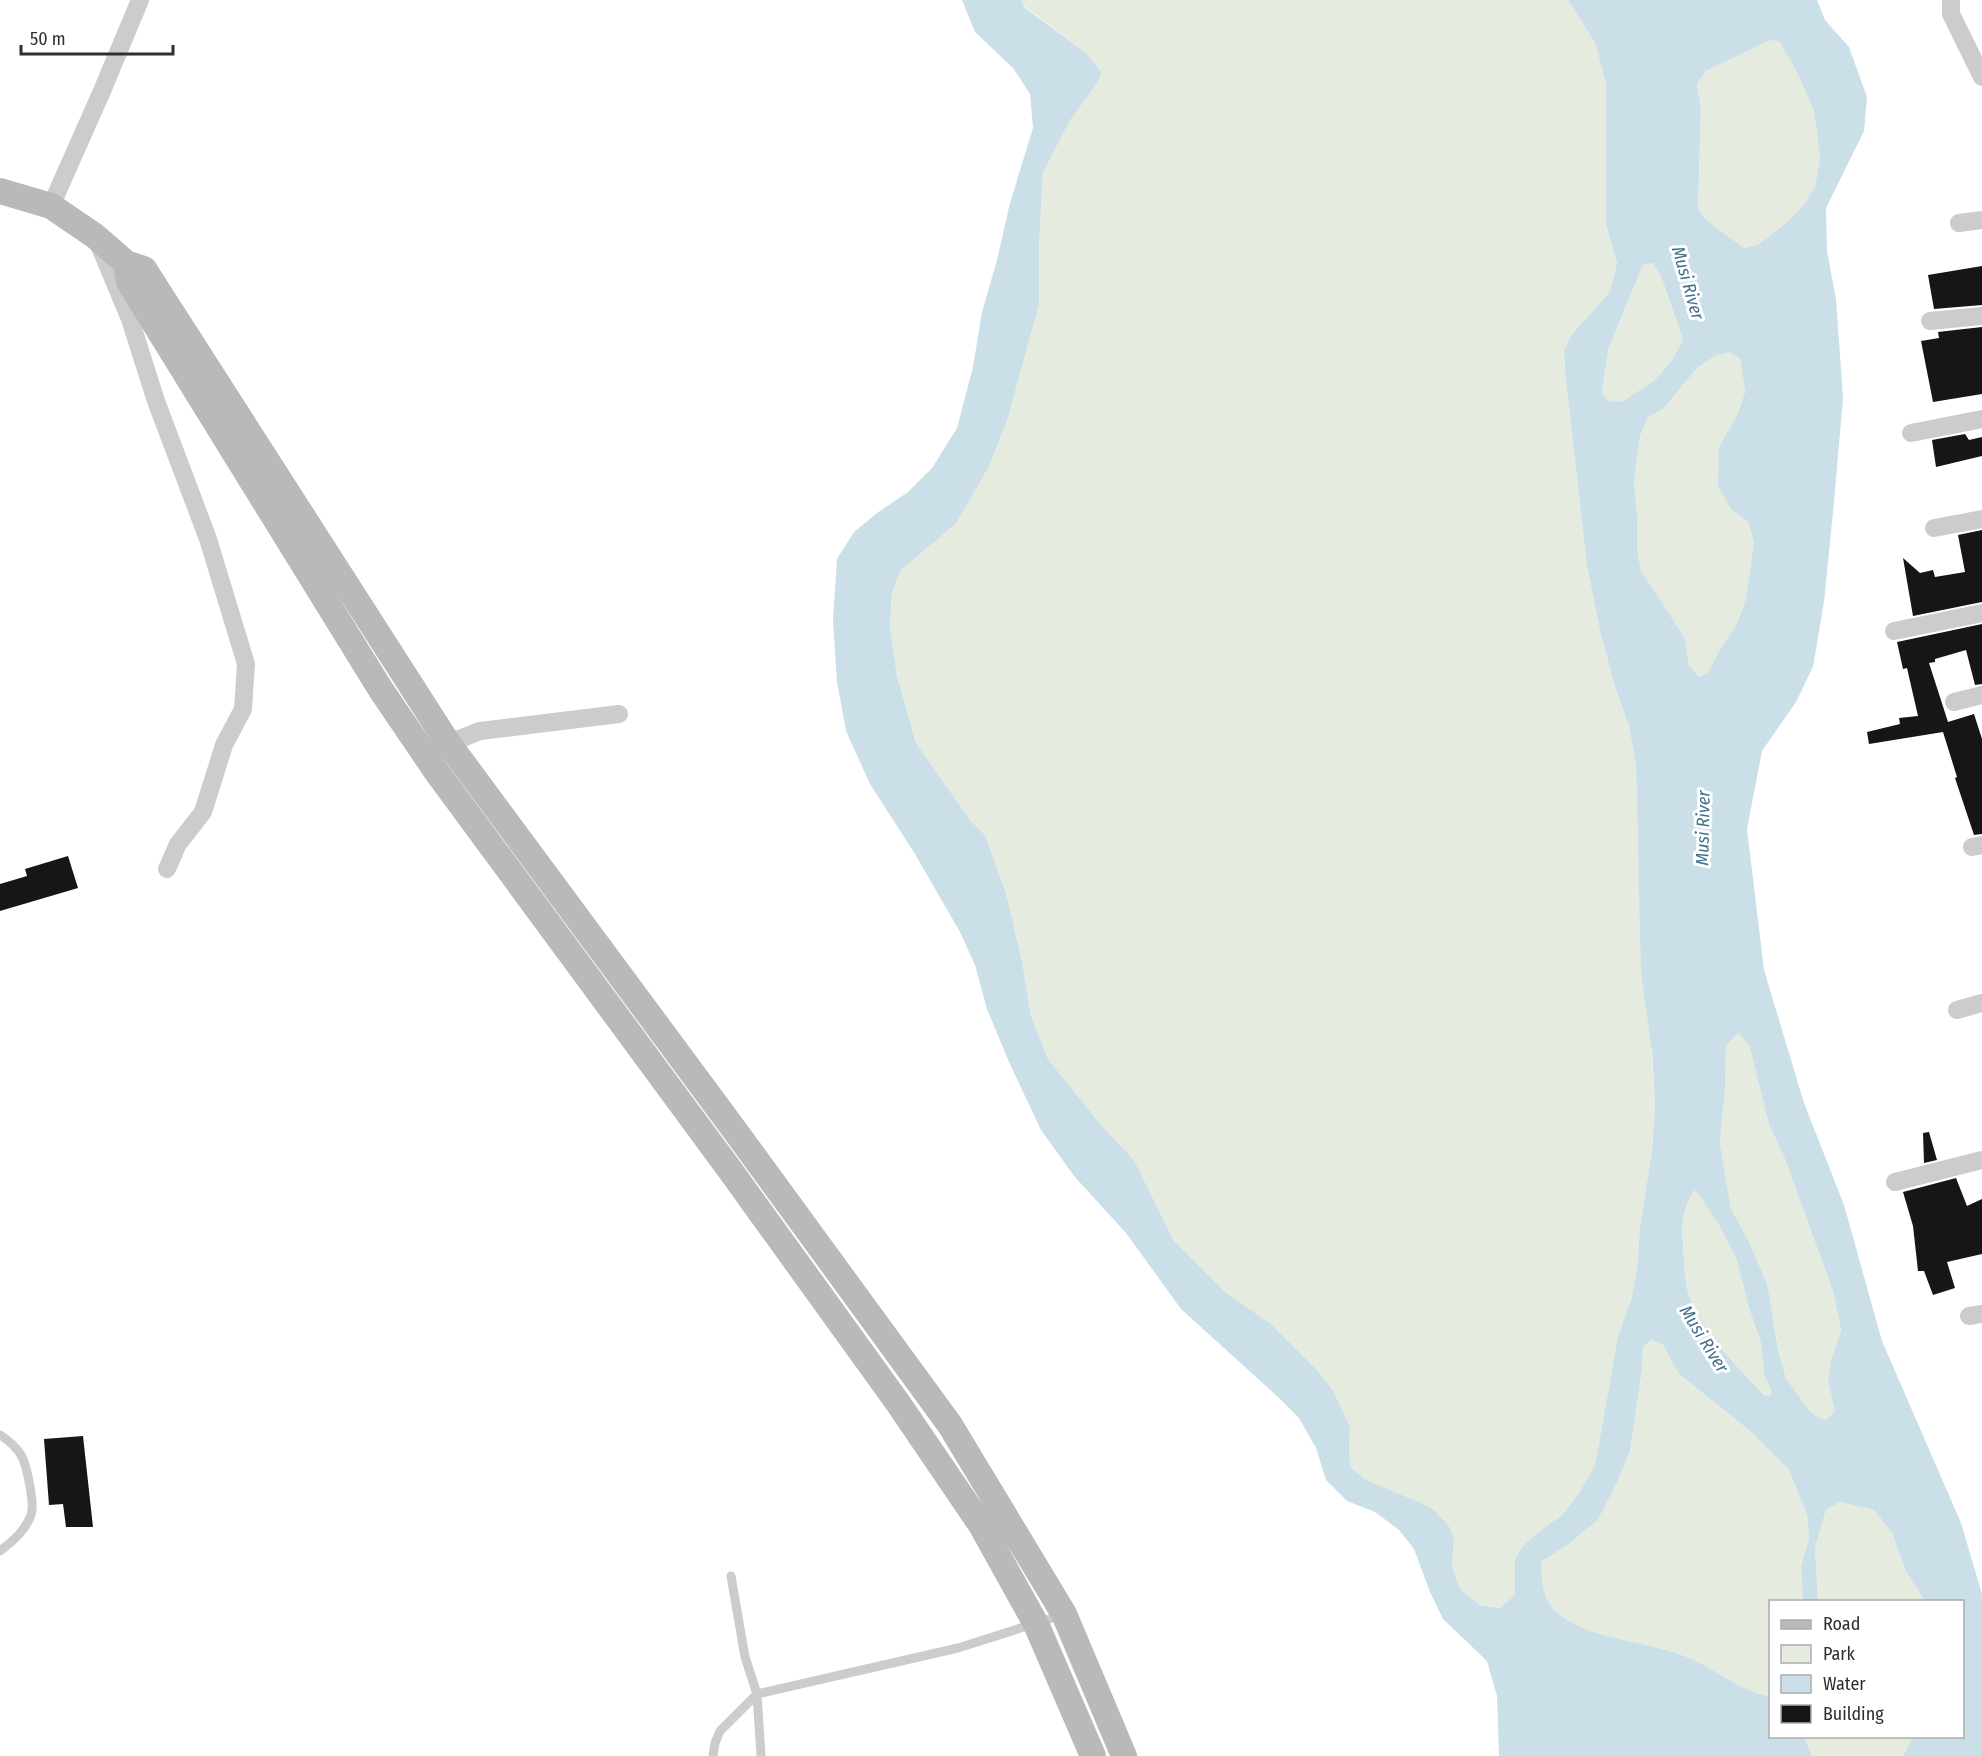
<svg xmlns="http://www.w3.org/2000/svg" width="1982" height="1756" font-family="'Fira Sans Condensed',sans-serif">
<style>
.green{fill:#e5ebde}
.water{fill:#cbdfe9;fill-rule:evenodd}
.building{fill:#161616}
.lines{fill:none;stroke-linecap:round;stroke-linejoin:round}
.lane{stroke:#ccc;stroke-width:9}
.street{stroke:#ccc;stroke-width:18}
.secondary{stroke:#b9b9b9;stroke-width:26}
.labels{text-anchor:middle;dominant-baseline:central;stroke-width:6;stroke-linejoin:round;paint-order:stroke}
.water-label{font-size:18px;font-style:italic;fill:#42728b;stroke:#fff}
</style>
<rect width="100%" height="100%" fill="#fff"/>
<!-- green -->
<path class="green" d="M1021,0H1568L1595,43L1606,83V225L1617,263L1610,292L1571,335L1564,350L1565,372L1587,566L1600,631L1615,687L1629,726L1636,766L1639,883L1655,1103L1652,1150L1640,1227L1637,1268L1631,1300L1618,1336L1595,1467L1579,1493L1562,1515L1540,1531L1515,1561V1595L1501,1608L1480,1605L1460,1589L1452,1566L1454,1538L1448,1524L1434,1510L1419,1502L1364,1479L1351,1467L1349,1454L1350,1427L1334,1392L1318,1371L1271,1324L1225,1292L1174,1241L1134,1160L1101,1125L1048,1059L1031,1016L1022,961L1006,893L985,835L970,820L916,743L897,676L890,626L892,593L901,570L924,549L1039,304V246L1043,173L1069,122L1098,82L1086,53L1024,6Z
M1770,40L1780,41L1797,72L1814,111L1820,157L1815,187L1803,206L1786,223L1758,245L1744,248L1705,219L1698,208L1701,109L1697,84L1706,71Z
M1652,263L1661,276L1683,340L1672,360L1654,381L1621,402L1608,401L1602,393L1609,347L1643,265Z
M1730,352L1740,359L1745,392L1738,413L1719,447L1731,509L1748,522L1754,542L1746,598L1737,624L1718,653L1708,672L1699,677L1689,665L1685,638L1641,571L1637,549V514L1634,481L1640,436L1648,417L1663,409L1698,367L1717,355Z
M1738,1033L1749,1045L1769,1125L1783,1154L1833,1291L1841,1330L1831,1360L1828,1382L1835,1411L1826,1420L1816,1416L1808,1409L1786,1378L1779,1354L1774,1323L1747,1238L1731,1210L1720,1144L1725,1088L1726,1046Z
M1696,1190L1718,1223L1737,1259L1748,1305L1761,1343L1764,1374L1772,1392L1769,1396L1764,1395C1736,1365 1700,1333 1688,1292C1684,1276 1684,1257 1683,1241C1681,1226 1684,1200 1696,1190Z
M1651,1340L1663,1345L1679,1374L1750,1431L1789,1470L1807,1515L1809,1538L1801,1566L1803,1601L1770,1602V1696C1742,1692 1718,1671 1692,1659C1649,1640 1594,1643 1557,1613C1541,1600 1542,1581 1541,1562L1566,1546L1618,1480L1630,1451L1642,1370L1643,1347Z
M1840,1502L1874,1510L1892,1533L1906,1572L1925,1601H1818L1815,1548L1826,1510Z
M1804,1737H1913L1903,1756H1812Z"/>
<!-- water -->
<path class="water" d="M962,0H1021L1024,7L1086,53L1101,72L1098,82L1069,122L1043,173L1039,246V304L1007,420L989,466L956,523L901,570L892,593L890,626L897,676L916,743L970,820L985,835L1006,893L1022,961L1031,1016L1048,1059L1101,1125L1134,1160L1174,1241L1225,1292L1271,1324L1318,1371L1334,1392L1350,1427L1349,1454L1351,1467L1364,1479L1419,1502L1434,1510L1448,1524L1454,1538L1452,1566L1460,1589L1480,1605L1500,1608L1515,1595V1560L1523,1546L1540,1531L1562,1515L1579,1493L1595,1466L1618,1336L1631,1300L1637,1268L1640,1227L1652,1150L1655,1103L1652,1053L1641,972L1636,766L1629,726L1615,687L1600,631L1587,566L1565,372L1564,350L1571,335L1610,292L1617,263L1606,225V83L1595,43L1568,0H1817L1825,20L1849,47L1867,97L1864,131L1826,208L1827,251L1836,299L1843,398L1834,502L1824,602L1813,667L1796,702L1762,751L1747,829L1764,970L1804,1103L1844,1205L1882,1341L1961,1523L1982,1594V1756H1903L1913,1737L1962,1736V1602L1925,1601L1906,1572L1892,1533L1874,1510L1840,1502L1826,1510L1815,1548L1818,1601H1803L1801,1566L1809,1538L1807,1515L1789,1470L1750,1431L1679,1374L1663,1345L1651,1340L1643,1347L1642,1370L1630,1451L1618,1480L1598,1519L1566,1546L1541,1562C1542,1581 1542,1600 1557,1613C1593,1642 1649,1640 1692,1659C1718,1671 1742,1692 1770,1696V1736L1804,1737L1812,1756H1499L1497,1696L1487,1661L1443,1619L1430,1592L1414,1549L1399,1530L1375,1512L1347,1501L1326,1480L1316,1448L1299,1418L1277,1396L1181,1309L1126,1233L1074,1176L1041,1130L1009,1062L987,1009L975,965L960,932L915,854L870,784L846,731L837,682L833,621L837,559L854,532L877,513L908,492L932,468L957,428L973,367L982,312L997,260L1010,203L1033,128L1030,94L1013,68L975,32ZM1770,40L1780,42L1797,72L1814,111L1820,157L1815,187L1803,206L1786,223L1758,245L1744,248L1705,219L1698,208L1701,109L1697,84L1706,71ZM1652,263L1661,276L1683,340L1672,360L1654,381L1621,402L1608,401L1602,392L1609,347L1643,265ZM1730,352L1740,359L1745,392L1738,413L1719,447L1718,485L1731,509L1748,522L1754,542L1746,598L1737,624L1718,653L1708,672L1699,677L1689,665L1685,638L1641,571L1637,549V514L1634,481L1640,436L1648,417L1663,409L1698,367L1717,355ZM1738,1033L1749,1045L1769,1125L1783,1154L1833,1291L1841,1330L1831,1360L1828,1382L1835,1411L1826,1420L1816,1416L1808,1409L1786,1378L1779,1354L1767,1284L1747,1238L1731,1209L1720,1144L1725,1088L1726,1046ZM1696,1190L1718,1223L1737,1260L1748,1305L1761,1343L1764,1374L1772,1392L1769,1396L1764,1395C1736,1365 1701,1333 1688,1292C1684,1277 1684,1258 1683,1242C1681,1227 1684,1200 1696,1190Z"/>
<!-- building -->
<path class="building" d="M1982,266V305L1934,309L1928,275Z
M1982,327V394L1933,402L1921,341L1939,338L1938,332Z
M1965,434L1969,440L1982,437V456L1936,467L1932,440Z
M1982,530V602L1913,616L1903,558L1920,573L1933,570L1935,577L1965,572L1958,535Z
M1982,624V684L1975,685L1966,650L1935,659V662L1929,663L1948,722L1974,714L1982,739V834L1974,835L1955,778L1957,777L1943,732L1869,744L1867,732L1900,724L1899,718L1918,716L1907,668L1903,669L1897,642Z
M68,856L78,888L0,911V884L27,876L25,869Z
M1929,1132L1937,1160L1924,1163L1923,1133Z
M1956,1178L1967,1206L1982,1199V1254L1947,1262L1955,1288L1933,1295L1924,1271H1918L1913,1226L1903,1192Z
M83,1436L93,1527H66L63,1504L49,1505L44,1439Z"/>
<g class="lines">
<!-- lane -->
<path class="lane" d="M0,1435C8,1440 16,1447 21,1455C27,1465 35,1505 31,1515C25,1531 13,1541 0,1551
M731,1576L745,1657L757,1694L761,1756
M713,1756L715,1743L720,1731L757,1694L958,1648L1062,1615"/>
<!-- street -->
<path class="street" d="M1951,0V14L1982,77
M51,206L102,91L140,0
M1959,223L1982,220
M97,240L130,319L156,401L208,539L246,664L243,709L224,745L203,812L178,844L167,869
M1930,321L1982,316
M1911,433L1982,419
M1934,528L1982,519
M1894,631L1982,613
M1954,702L1982,695
M439,747L480,731L619,714
M1972,847L1982,845
M1957,1010L1982,1003
M1895,1182L1982,1160
M1969,1316L1982,1314"/>
<!-- secondary -->
<path class="secondary" d="M0,191L51,206L95,236L126,263L144,269L448,743L736,1132L950,1425L1064,1614L1124,1756
M126,263L129,282L381,690L436,771L730,1170L898,1403L981,1525L1036,1624L1093,1756"/>
</g>
<g class="labels">
<!-- water labels -->
<g class="water-label">
<text transform="translate(1688 283) rotate(74)">Musi River</text>
<text transform="translate(1703 828) rotate(-89)">Musi River</text>
<text transform="translate(1704 1339) rotate(58)">Musi River</text>
</g>
</g>
<!-- legend -->
<rect x="1769" y="1600" width="195" height="138" fill="#ffffff" stroke="#acacac" stroke-width="1.5"/>
<rect x="1781" y="1620" width="30" height="9" fill="#b9b9b9" stroke="#acacac" stroke-width="1.5"/>
<text x="1823" y="1630" font-size="18" fill="#2f2f2f">Road</text>
<rect x="1781" y="1645" width="30" height="18" fill="#e5ebde" stroke="#acacac" stroke-width="1.5"/>
<text x="1823" y="1660" font-size="18" fill="#2f2f2f">Park</text>
<rect x="1781" y="1675" width="30" height="18" fill="#cbdfe9" stroke="#acacac" stroke-width="1.5"/>
<text x="1823" y="1690" font-size="18" fill="#2f2f2f">Water</text>
<rect x="1781" y="1705" width="30" height="18" fill="#161616" stroke="#acacac" stroke-width="1.5"/>
<text x="1823" y="1720" font-size="18" fill="#2f2f2f">Building</text>
<!-- scale -->
<path d="M21 45v9h152v-9" fill="none" stroke="#2f2f2f" stroke-width="3"/>
<text x="30" y="45" font-size="18" fill="#2f2f2f" stroke="#ffffff" stroke-width="4.5" paint-order="stroke">50 m</text>
</svg>
